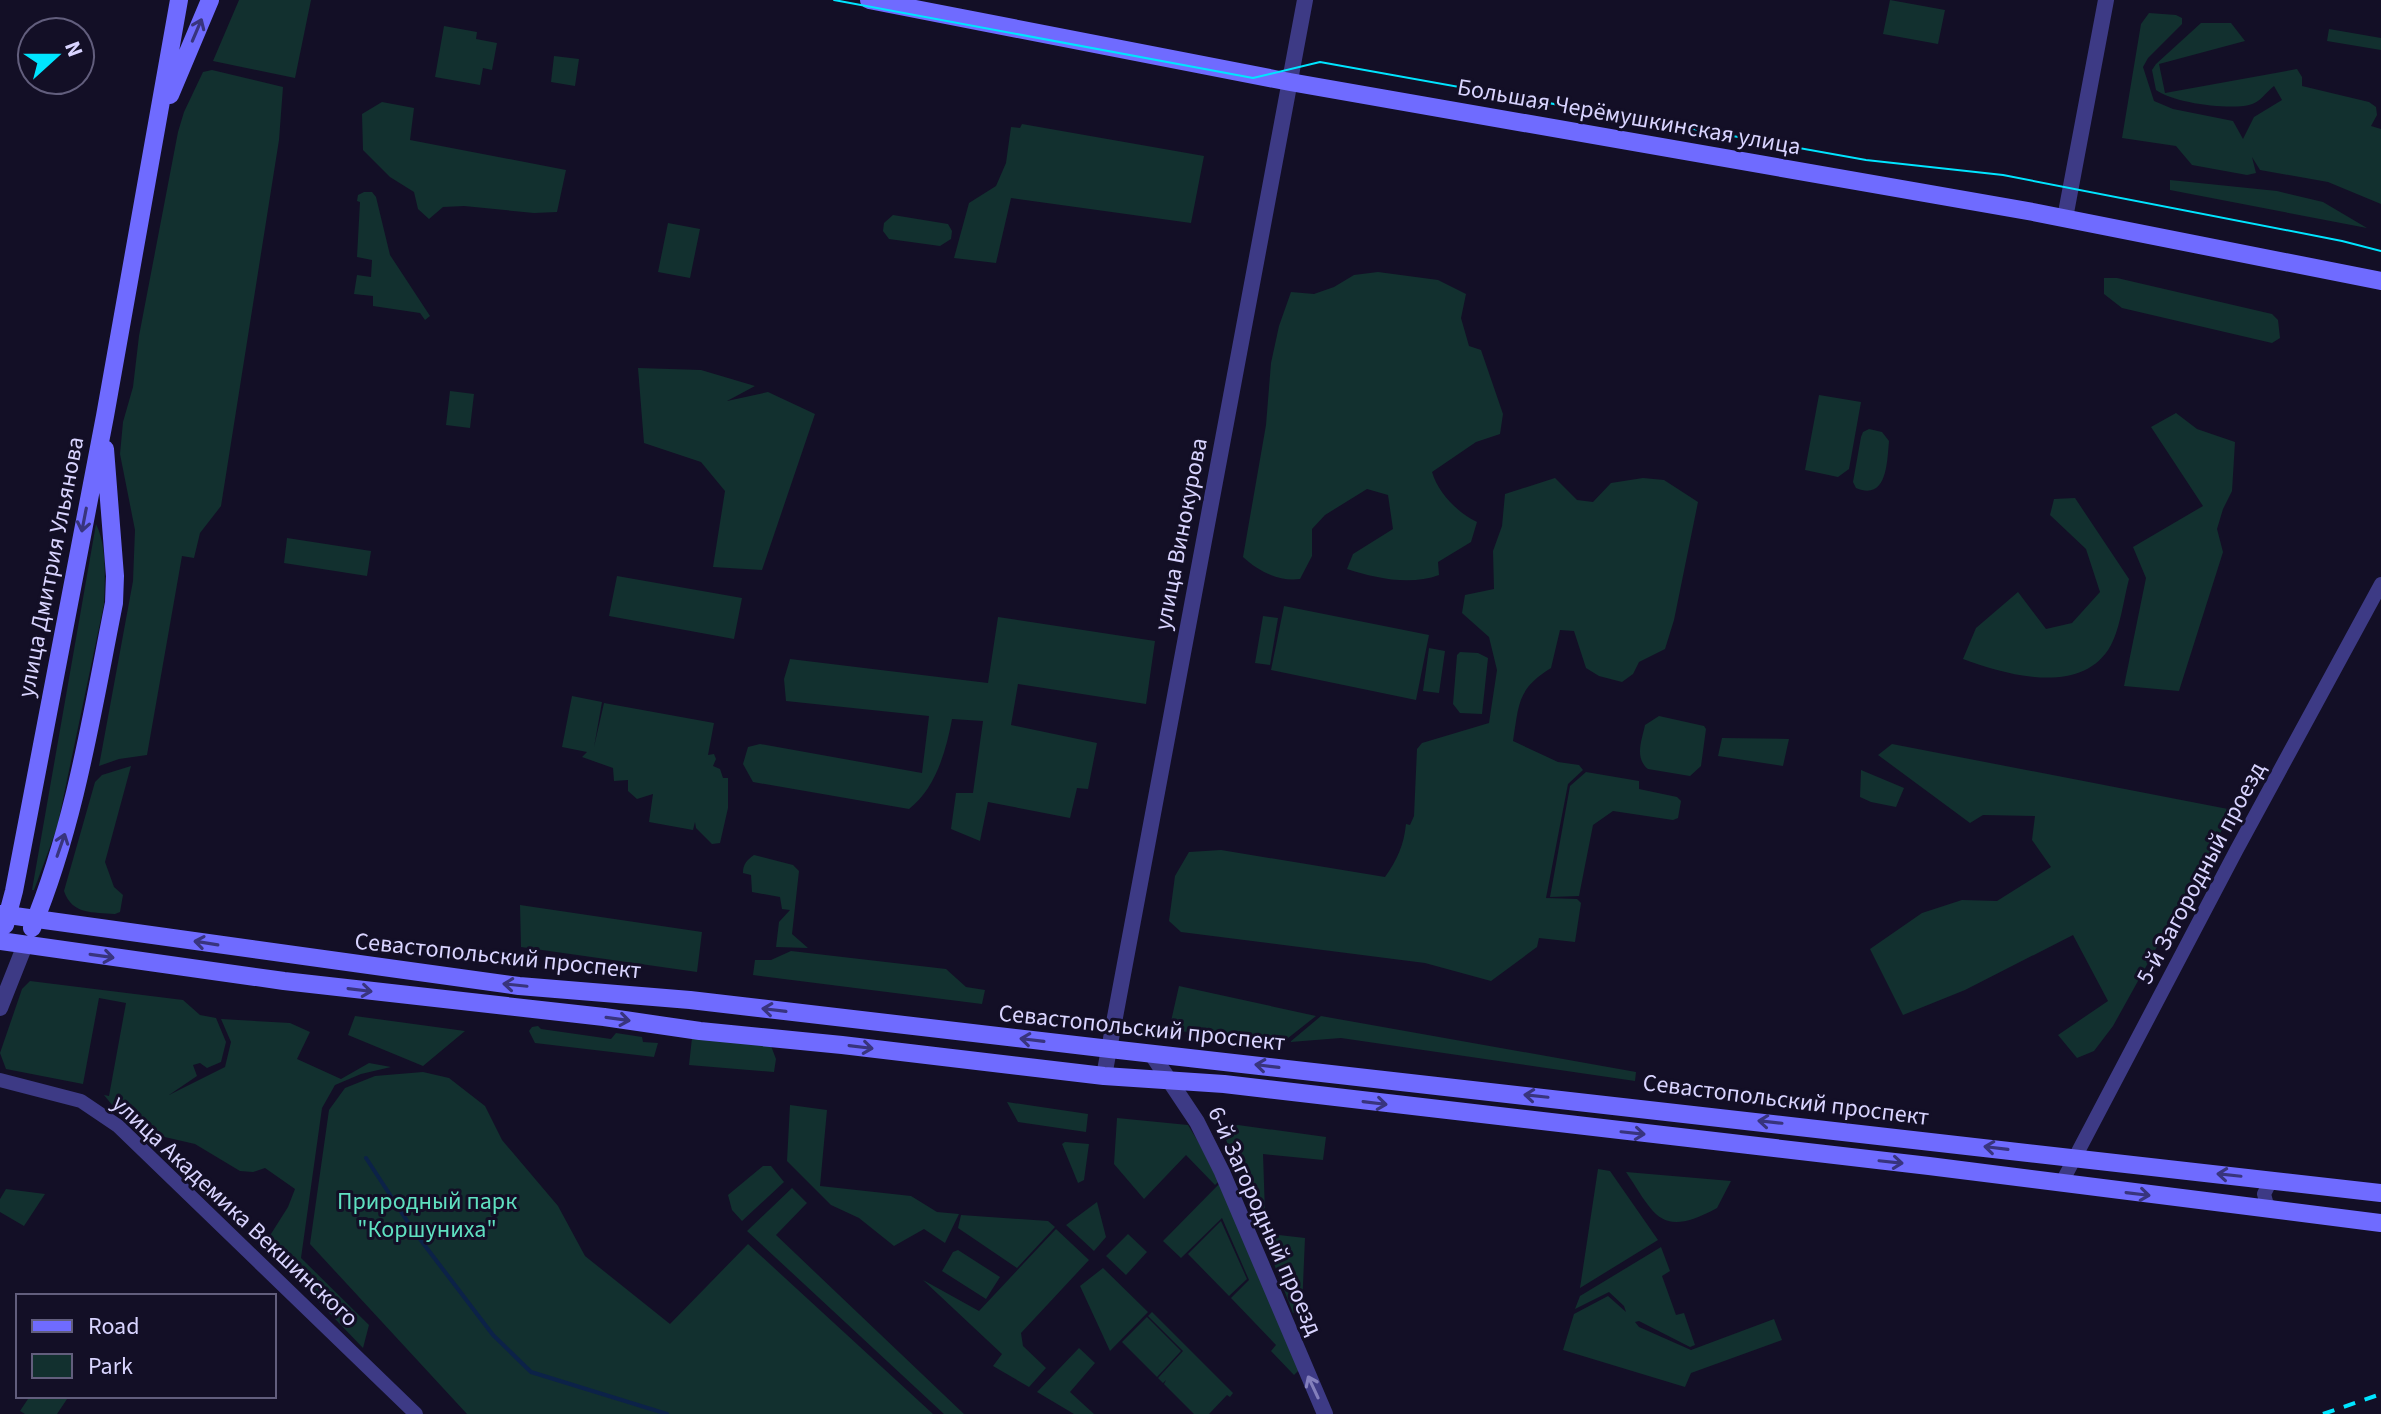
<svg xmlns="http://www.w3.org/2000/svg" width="2381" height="1414" font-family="'Source Sans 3',sans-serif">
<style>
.green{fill:#12302f}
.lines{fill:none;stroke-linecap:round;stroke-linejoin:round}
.stream{stroke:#0c2248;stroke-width:4}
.minor{stroke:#3d3a85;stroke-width:14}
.tertiary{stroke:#3d3a85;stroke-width:16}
.secondary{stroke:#6f6bff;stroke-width:18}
.tram{stroke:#00e5ff;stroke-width:2}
.rail{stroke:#00e5ff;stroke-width:4;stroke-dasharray:12 10;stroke-linecap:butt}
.oneway{stroke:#38347d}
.oneway2{stroke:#837fbc}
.labels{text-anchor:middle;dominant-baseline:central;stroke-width:6;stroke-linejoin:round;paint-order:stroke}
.street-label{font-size:24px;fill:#d9d4ff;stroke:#130f26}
.park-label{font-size:24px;fill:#5fe0c0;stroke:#130f26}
</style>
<rect width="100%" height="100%" fill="#130f26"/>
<!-- green -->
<path class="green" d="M239,0H311L295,78L213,61Z
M1890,0L1945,10L1938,44L1883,34Z
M2149,13L2176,15L2182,18V24L2148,58L2143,67L2154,101L2173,109L2233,121L2243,139L2254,117L2282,100L2274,86C2266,92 2260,103 2249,105C2229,110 2173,103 2156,90L2152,70L2156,64L2201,23H2231L2245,41L2159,64L2165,93L2297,69L2302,77V86L2369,102L2376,107L2377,115L2371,126L2381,129V204L2328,182L2260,170L2252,157L2256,173L2247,175L2192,165L2176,146L2122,138L2141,24Z
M444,26L477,32L476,39L497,43L492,70L483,68L480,85L435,77Z
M2329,29L2381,38V50L2327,41Z
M554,56L579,59L575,86L551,82Z
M212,70L283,87L279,140L221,506L200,533L194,558L182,556L147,755L119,759L99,766L133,581L135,530L120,454L123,422L133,387L139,336L178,132L184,112L203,72Z
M382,102L414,108L410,140L566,170L557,212L534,213L464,206L443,207L429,219L418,209L414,192L390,177L363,150L362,114Z
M1022,124L1204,156L1191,223L1011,198L996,263L954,258L969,203L996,186L1006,163L1011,127L1020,128Z
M2170,180L2277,191L2323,202L2367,228L2170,190Z
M364,192H372L376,197L390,255L430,316L425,320L420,313L373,306V296L354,294L357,275L371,277L372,260L357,257L360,202L357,201L358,195Z
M893,215L948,224L952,231L951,239L940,246L889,239L883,231L884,223Z
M668,223L700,229L690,278L658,272Z
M1378,272L1438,280L1466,294L1461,318L1469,346L1481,350L1503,414L1500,434L1476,442L1432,472C1438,493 1458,513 1477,522L1471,542L1438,562L1439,575C1410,586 1375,578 1347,569L1353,554L1393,529L1388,495L1367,489L1325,515L1312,529V556L1300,579C1279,582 1258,571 1243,557L1266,425L1271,363L1279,326L1291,292L1314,294L1334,287L1354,275Z
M2104,278H2117L2272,314L2278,320L2280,338L2272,343L2122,308L2104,294Z
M638,368L701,370L755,386L727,401L768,392L815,414L762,570L713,567L725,491L701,462L644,443Z
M450,391L474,394L470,428L446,425Z
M1819,395L1861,402L1849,469L1838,477L1805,470Z
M2176,413L2197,429L2235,442L2232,491L2223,509L2217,529L2223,552L2179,691L2124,686L2146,578L2133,547L2203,506L2151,427Z
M1869,429L1882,432L1889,441C1887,463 1887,501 1856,488L1853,482L1861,437L1863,432Z
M1555,478L1577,500L1593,502L1611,483L1643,478L1664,480L1698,502L1674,620L1665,649L1639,662L1633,674L1622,682L1599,676L1586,668L1574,631L1560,630L1551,668C1517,689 1519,704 1513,741L1558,762L1579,765L1583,770L1568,784L1546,898L1577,899L1581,903L1575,942L1539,938L1537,947L1491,981L1425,963L1181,932L1169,921L1175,876L1189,852L1221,850L1385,877C1397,860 1404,845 1406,824L1410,825L1414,816L1417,749L1422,743L1489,723L1497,670L1489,637L1462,613L1465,595L1494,589L1493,551L1502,526L1505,494Z
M2075,498L2129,579C2124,598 2120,629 2111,645C2083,697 2006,675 1963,659L1976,628L2018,592L2046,629L2072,623L2100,592L2086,549L2050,515L2054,499Z
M96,524C107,546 105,579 104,604L57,828L34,890H32Z
M287,538L371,551L367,576L284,563Z
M617,576L742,598L734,639L609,616Z
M1284,606L1429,635L1416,700L1271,670Z
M1263,616L1278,618L1270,665L1255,663Z
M998,617L1155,641L1146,704L1018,684L1011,725L1097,743L1088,789L1077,788L1070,818L988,802L980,841L951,829L956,793H973L983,721L952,719C946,751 936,788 909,809L753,782L743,764L748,747L760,744L922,773L929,716L786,701L784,679L790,659L988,683Z
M1429,648L1445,651L1439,693L1423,691Z
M1460,652L1478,653L1488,658L1482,714L1460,713L1453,704L1457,655Z
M572,696L602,702L594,747L604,703L714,723L708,755L714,754L716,759L713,766L720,769L723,778H728V808L720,843L712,844L696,828L695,822L693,830L649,822L653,794L637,799L628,791V780L614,781L613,768L582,757L587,752L562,747Z
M1659,716L1704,726L1706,729L1701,766L1690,776L1648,769C1634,758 1642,740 1645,725Z
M1722,738L1789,739L1783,766L1718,756Z
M1892,744L2233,810L2113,1026L2094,1051L2077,1058L2058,1035L2108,1001L2073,935L1965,990L1903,1015L1870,949L1922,913L1962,900L1997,901L2051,867L2032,840L2035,816L1983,815L1970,823L1878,755Z
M131,766L105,862L114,887L123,895L120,912L115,914C93,912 72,915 64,891L95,782L102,775Z
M1861,770L1904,788L1896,807L1871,802L1860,797Z
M1586,772L1639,781V789L1677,797L1681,801L1678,818L1673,820L1613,811L1593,825L1579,896L1550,897L1570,786Z
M754,855L793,865L799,871L792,934L808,948L776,947L779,922L790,910L782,909L780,897L752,892L751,875L743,873C743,864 747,860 754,855Z
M520,905L702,932L697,972L521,947Z
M791,951L946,969L966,987L985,990L982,1004L753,975L755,960H771Z
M30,981L183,1000L200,1015L216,1018L226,1042L221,1062L207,1068L200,1063L193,1065L197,1076L169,1095L225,1067L231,1042L221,1019L290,1023L310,1032L297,1059L341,1079L369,1063L391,1067L361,1074L335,1085L322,1108L301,1258L369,1325L363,1348L264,1245L288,1207L295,1189L265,1168L253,1172L240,1171L195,1144L156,1135L129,1123L136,1115L125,1121L104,1095L109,1096L126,1003L99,998L83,1084L6,1069L0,1053L22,989Z
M1179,986L1316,1016L1283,1042L1169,1030Z
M355,1016L465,1031L423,1066L348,1035Z
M1321,1016L1636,1072L1635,1081L1341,1038L1290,1042Z
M538,1026L541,1029L611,1039L616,1033L642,1037L643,1042L658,1043L654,1057L535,1043L529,1031L532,1027Z
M692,1038L771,1046L776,1059L774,1072L689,1065Z
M423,1072L449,1078L485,1106L502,1140L558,1206L585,1256L670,1324L748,1244L933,1414H467L310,1244L329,1110L345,1088L375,1076Z
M1007,1102L1088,1114L1086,1132L1018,1122Z
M790,1105L827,1110L820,1186L911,1196L937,1212L959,1214L945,1243L924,1229L894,1246L859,1218L831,1205L787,1161Z
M1117,1118L1188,1125L1221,1179L1215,1185L1186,1155L1144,1199L1114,1164Z
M1238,1125L1326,1137L1323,1160L1263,1154L1265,1213L1258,1220L1221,1127Z
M1065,1142L1089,1144L1084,1180L1078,1183L1062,1144Z
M763,1166H771L784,1182L742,1221L732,1210L728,1195Z
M1598,1169L1610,1171L1658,1240L1580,1288Z
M1626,1172L1731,1181L1717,1208C1660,1239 1655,1215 1626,1172Z
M1222,1181L1301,1368L1294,1375L1271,1351L1276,1345L1231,1298L1249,1280L1222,1218L1181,1258L1163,1241Z
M792,1188L807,1203L776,1235L964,1414H944L747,1231Z
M6,1189L45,1194L24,1226L0,1212V1199Z
M1097,1202L1106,1237L1094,1251L1066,1225Z
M961,1215L1048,1221L1055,1227L1017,1268L958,1228Z
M1221,1221L1247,1279L1229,1296L1188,1254Z
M1056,1229L1089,1260L1021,1333L1023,1346L1046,1368L1029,1387L993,1366L1002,1354L923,1280L979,1311Z
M1262,1233L1305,1238L1302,1308L1293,1313Z
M1128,1234L1147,1252L1126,1275L1106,1256Z
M1661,1247L1670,1271L1662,1276L1676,1315L1684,1313L1695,1345L1690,1347L1639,1321L1635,1322L1639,1327L1691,1350L1774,1319L1782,1340L1691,1373L1685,1387L1563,1350L1574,1314L1608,1296L1626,1312L1624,1306L1609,1292L1575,1309L1580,1296Z
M958,1250L1000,1277L986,1299L942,1271L953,1252Z
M1103,1268L1148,1312L1110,1351L1080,1286Z
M1152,1312L1233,1393L1230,1397L1227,1395L1209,1414H1194L1164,1384L1166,1380L1163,1383L1158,1378L1183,1351L1148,1316Z
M1147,1317L1181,1351L1157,1377L1122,1342Z
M1079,1348L1095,1363L1070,1392L1094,1414H1074L1037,1392Z
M30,1396H69L57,1414H25L20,1411Z"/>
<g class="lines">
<!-- stream -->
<path class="stream" d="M366,1158L413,1230L493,1335L531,1372L667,1414"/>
<!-- minor -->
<path class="minor" d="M0,1080L81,1101L118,1126L416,1414
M2061,1184L2236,851L2381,584
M2277,1210L2267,1205L2264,1194L2269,1184L2280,1181"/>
<!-- tertiary -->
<path class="tertiary" d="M2065,218L2106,0
M0,1008L25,945
M1151,1053L1197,1122L1222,1172L1325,1414
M1104,1076L1305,0"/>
<!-- secondary -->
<path class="secondary" d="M869,0L1290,82L2033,212L2381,281
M170,95L210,0
M0,914L519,986L690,1000L1110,1049L2381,1193
M5,925L14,891L105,416L179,0
M32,928C75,824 92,713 114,603L115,576L105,449
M0,941L284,981L604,1017L700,1031L842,1045L1104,1076L1224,1084L1929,1166L2381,1223"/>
<!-- tram -->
<path class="tram" d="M834,0L1253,78L1320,62L1866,160L2003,175L2342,241L2381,251"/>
<!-- rail -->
<path class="rail" d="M2323,1414L2381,1394"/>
</g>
<!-- one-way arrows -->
<defs><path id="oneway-shaft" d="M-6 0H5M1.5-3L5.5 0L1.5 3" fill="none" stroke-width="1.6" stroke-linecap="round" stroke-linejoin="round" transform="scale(2)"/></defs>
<g class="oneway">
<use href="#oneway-shaft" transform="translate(197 30) rotate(-67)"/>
<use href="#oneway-shaft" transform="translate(84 520) rotate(101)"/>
<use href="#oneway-shaft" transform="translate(61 845) rotate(-71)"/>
<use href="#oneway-shaft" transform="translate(206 943) rotate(-171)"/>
<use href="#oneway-shaft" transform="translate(102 956) rotate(8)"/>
<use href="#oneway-shaft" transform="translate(515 985) rotate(-174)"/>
<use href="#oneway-shaft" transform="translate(360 990) rotate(7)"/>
<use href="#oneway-shaft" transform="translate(774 1010) rotate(-173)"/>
<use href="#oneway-shaft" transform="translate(618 1019) rotate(8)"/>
<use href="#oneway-shaft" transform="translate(1032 1040) rotate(-173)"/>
<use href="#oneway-shaft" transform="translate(861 1047) rotate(7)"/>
<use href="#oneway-shaft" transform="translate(1267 1066) rotate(-173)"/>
<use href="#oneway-shaft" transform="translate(1536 1096) rotate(-174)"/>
<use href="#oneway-shaft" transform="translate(1375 1103) rotate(7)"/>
<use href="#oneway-shaft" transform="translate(1770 1122) rotate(-174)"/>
<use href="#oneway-shaft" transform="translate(1633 1133) rotate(6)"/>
<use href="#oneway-shaft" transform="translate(1996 1148) rotate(-173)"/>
<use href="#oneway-shaft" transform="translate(1891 1162) rotate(6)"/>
<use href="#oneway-shaft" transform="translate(2229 1175) rotate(-174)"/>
<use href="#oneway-shaft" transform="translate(2138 1194) rotate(7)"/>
</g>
<use class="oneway2" href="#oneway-shaft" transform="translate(1313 1387) rotate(-115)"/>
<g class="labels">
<!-- street labels -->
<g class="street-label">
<text transform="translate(1629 117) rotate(10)">Большая Черёмушкинская улица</text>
<text transform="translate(1181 534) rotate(-79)">улица Винокурова</text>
<text transform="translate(51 567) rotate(-79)">улица Дмитрия Ульянова</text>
<text transform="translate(2201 873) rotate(-62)">5-й Загородный проезд</text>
<text transform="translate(498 956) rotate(6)">Севастопольский проспект</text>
<text transform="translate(1142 1028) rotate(6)">Севастопольский проспект</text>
<text transform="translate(1786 1100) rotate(7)">Севастопольский проспект</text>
<text transform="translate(235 1211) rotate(43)">улица Академика Векшинского</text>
<text transform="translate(1265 1221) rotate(66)">6-й Загородный проезд</text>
</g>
<!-- park labels -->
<g class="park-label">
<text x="427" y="1201">Природный парк<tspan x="427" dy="28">"Коршуниха"</tspan></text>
</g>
</g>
<!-- legend -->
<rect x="16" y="1294" width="260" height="104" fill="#130f26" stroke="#625e7d" stroke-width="2"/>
<rect x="32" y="1320" width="40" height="12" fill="#6f6bff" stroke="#625e7d" stroke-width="2"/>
<text x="88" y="1334" font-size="24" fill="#d9d4ff">Road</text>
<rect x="32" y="1354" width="40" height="24" fill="#12302f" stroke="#625e7d" stroke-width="2"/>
<text x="88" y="1374" font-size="24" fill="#d9d4ff">Park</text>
<!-- north arrow -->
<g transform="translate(56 56) rotate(69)"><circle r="38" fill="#130f26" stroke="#625e7d" stroke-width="2"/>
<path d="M0-6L14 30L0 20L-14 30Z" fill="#00e5ff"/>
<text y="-12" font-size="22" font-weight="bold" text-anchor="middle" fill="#d9d4ff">N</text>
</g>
</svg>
